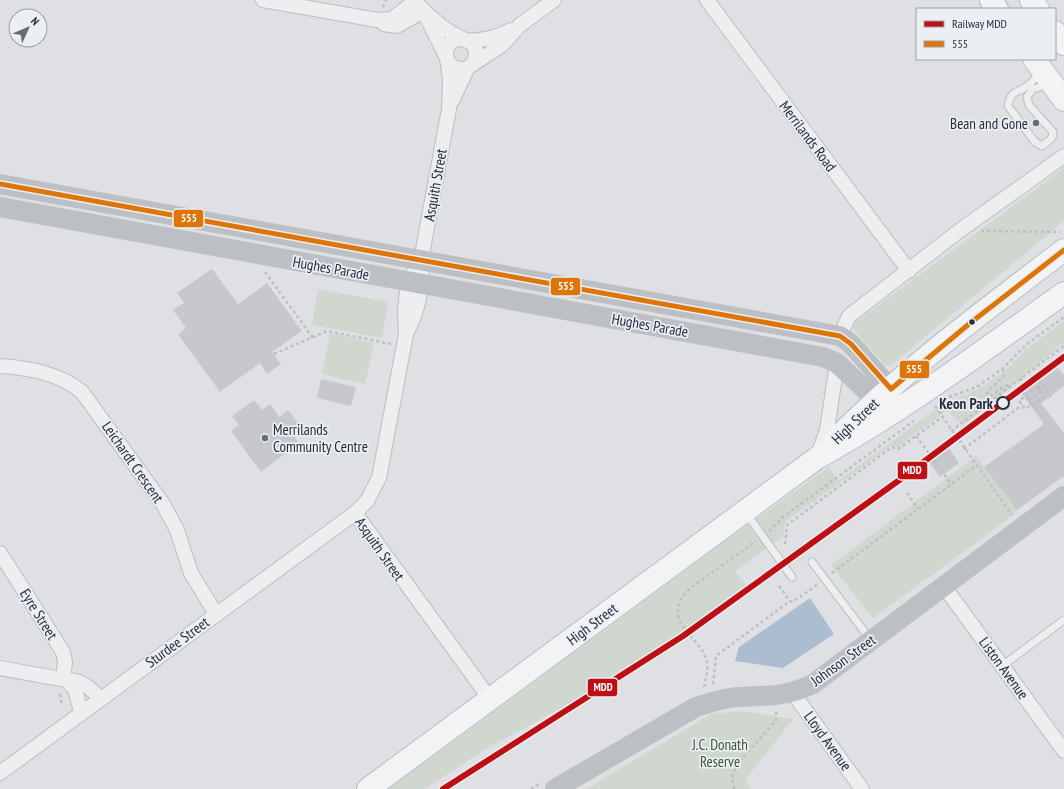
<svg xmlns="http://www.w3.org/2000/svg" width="1064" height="789" font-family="'PT Sans Narrow',sans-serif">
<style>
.green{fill:#cfd7ce}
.water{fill:#abbdcf}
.building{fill:#c6c8cc}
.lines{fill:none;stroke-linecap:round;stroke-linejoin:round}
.lane-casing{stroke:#bcbec1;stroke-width:9}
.street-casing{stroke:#bcbec1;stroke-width:16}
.primary-casing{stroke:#babdc1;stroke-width:24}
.path{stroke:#bdbfc3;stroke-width:2.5;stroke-dasharray:3 3;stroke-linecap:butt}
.lane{stroke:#edeef0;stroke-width:7}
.street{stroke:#edeef0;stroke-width:14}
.secondary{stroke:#bcbfc3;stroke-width:20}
.primary{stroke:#f2f3f4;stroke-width:22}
.path-bridge{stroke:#bdbfc3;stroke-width:2.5;stroke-dasharray:3 3;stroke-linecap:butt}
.bus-1-casing{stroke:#ebeff4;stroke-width:8}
.bus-1{stroke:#de7509;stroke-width:5}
.rail-1-casing{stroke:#ebeff4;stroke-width:9}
.rail-1{stroke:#be1014;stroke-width:6}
.poi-dot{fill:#666c76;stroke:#ebeff4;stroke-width:1.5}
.bus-dot{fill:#252e3c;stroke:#ebeff4;stroke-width:1.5}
.stop-dot{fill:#ebeff4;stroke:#252e3c;stroke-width:2}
.labels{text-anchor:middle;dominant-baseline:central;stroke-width:3.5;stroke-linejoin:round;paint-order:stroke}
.poi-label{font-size:15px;fill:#252e3c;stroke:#ebeff4;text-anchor:end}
.street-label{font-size:15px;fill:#252e3c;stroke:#ebeff4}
.stop-label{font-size:15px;font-weight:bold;fill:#252e3c;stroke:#ebeff4;text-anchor:end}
.park-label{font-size:15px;fill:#3a5833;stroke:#ebeff4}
.line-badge{stroke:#ebeff4;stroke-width:1.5}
.badge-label{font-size:11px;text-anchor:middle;font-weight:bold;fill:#fff}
</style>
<rect width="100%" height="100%" fill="#dee0e3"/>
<!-- green -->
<path class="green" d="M1064,168V221L890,366L884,364L854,330L853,324Z
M318,289L388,302L382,338L312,325Z
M1064,321V343L963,426L947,410L898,447L891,446L785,522L783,536L735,571L746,586L651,654L576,700L482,751L425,789H389L720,545L829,467L838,481L944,403L981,388L1009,367L1027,348Z
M330,333L374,343L365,384L322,374Z
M976,456L1017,510L1005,521L873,618L831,565Z
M741,711L793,719L745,780L751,789H587L711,714Z"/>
<!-- water -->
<path class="water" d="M810,598L834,634L783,668L735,661L739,647Z"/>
<!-- building -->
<path class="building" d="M212,269L238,304L267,283L302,331L272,352L281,364L267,374L260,363L220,392L178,334L186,328L173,310L184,303L177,293Z
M1058,368L1064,375V386L1041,403L1064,433V476L1017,510L984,467L1044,424L1022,394Z
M321,379L356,387L351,406L317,398Z
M254,400L262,410L270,404L279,417L288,410L300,426L291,432L299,443L261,472L231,431L239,425L232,416Z
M949,448L959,463L940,477L929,462Z"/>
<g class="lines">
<!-- lane casing -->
<g class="lane-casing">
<path id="lane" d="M1041,72C1036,77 1032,83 1027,86C1017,94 1011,89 1008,106L1035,142L1042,146L1052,138L1053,132L1029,105L1027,97L1033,89L1050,84
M746,513L792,577
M812,562L870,639
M1002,666L1064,620"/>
</g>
<!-- street casing -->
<g class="street-casing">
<path id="street" d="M263,0L377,20L392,19L415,1
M414,0C428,16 443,30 463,39
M707,0L909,271
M427,18L446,56
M384,24L397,26L423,11
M446 54a15 15 0 1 1 30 0a15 15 0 1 1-30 0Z
M467,41C484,40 496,38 511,30
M470,66L502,45L520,25L554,0
M452,101L468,67
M421,260L408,282L405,312L406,334L379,478L367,501L355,513L490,699
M407,332C419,308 423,288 421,260L449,109L450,79L447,58
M840,336L849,316L959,231L1064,156
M0,366C29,368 59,373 82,392L163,504L177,530L191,573L216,614
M817,458L827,430L837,363
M0,553L63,652L65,662L63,679
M943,585L1064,751
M0,668L66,680C82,680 89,687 100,698
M66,680L75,689L81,712
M793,693L862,789
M0,773L355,513"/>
</g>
<!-- primary casing -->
<g class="primary-casing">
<path id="primary" d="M991,0L997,9
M1031,0L1038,9
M1055,32L1064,44
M1034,59L1064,100
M835,440C904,370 985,310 1064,250
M368,789L817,458C904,410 983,351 1064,293"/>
</g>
<!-- path -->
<path class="path" d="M383,7L386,0
M981,231L1060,232
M265,272L313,338
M274,354L327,331L391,344
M1002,369L1004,373V376L988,391L987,393L990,396L1009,384
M1020,378L1032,391
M1039,380L1051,397
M1038,387L1045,396L1025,409L1019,401Z
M949,397L977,387L1002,369L1027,344L1064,317
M1029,400L1041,391
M935,406L1012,515
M951,431L1064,346
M916,436L952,485
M964,449L1022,405
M907,493L918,509
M769,531L783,517L914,421
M785,544L787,525L892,447L898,449L941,418
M832,573L976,466
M779,586L790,601
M713,684L716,656L790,601L793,602L818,584
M704,687C706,677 710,666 705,656C694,632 661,620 688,590L756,541
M60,694L62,706
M531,789L539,784
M734,789L732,776L738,763L776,721V710"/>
<!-- lane -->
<use href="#lane" class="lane"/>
<!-- street -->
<use href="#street" class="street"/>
<!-- secondary -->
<path class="secondary" d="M0,184L840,336L851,344L891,389L894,403
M0,207L823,357L837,363L876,400L890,407
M555,789L696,707C709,703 723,698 737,697C769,695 782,698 813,684L1064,496"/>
<!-- primary -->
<use href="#primary" class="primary"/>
<!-- path-bridge -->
<path class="path-bridge" d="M1023,392L1035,409"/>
<!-- bus-1 casing -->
<g class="bus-1-casing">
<path id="bus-1" d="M0,184L840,336L851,344L891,389L969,324L1064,250"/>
</g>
<!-- bus-1 -->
<use href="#bus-1" class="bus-1"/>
<!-- rail-1 casing -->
<g class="rail-1-casing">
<path id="rail-1" d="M443,789L683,636L898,481L1064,357"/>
</g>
<!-- rail-1 -->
<use href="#rail-1" class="rail-1"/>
</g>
<!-- markers -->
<g class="poi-dot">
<circle cx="1036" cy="123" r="4"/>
<circle cx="265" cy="438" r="4"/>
</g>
<circle class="bus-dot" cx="972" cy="322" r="3.5"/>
<circle class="stop-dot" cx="1003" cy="403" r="6"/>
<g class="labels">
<!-- poi labels -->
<g class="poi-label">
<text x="1028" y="123">Bean and Gone</text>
<text x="273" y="429" text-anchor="start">Merrilands<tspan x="273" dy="17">Community Centre</tspan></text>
</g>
<!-- street labels -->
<g class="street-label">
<text transform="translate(808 136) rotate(53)">Merrilands Road</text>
<text transform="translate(435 185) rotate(-80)">Asquith Street</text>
<text transform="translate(331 268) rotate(10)">Hughes Parade</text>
<text transform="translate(650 325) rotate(10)">Hughes Parade</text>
<text transform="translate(855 421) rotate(-44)">High Street</text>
<text transform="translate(133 462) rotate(55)">Leichardt Crescent</text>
<text transform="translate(380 549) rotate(55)">Asquith Street</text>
<text transform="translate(39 614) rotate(58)">Eyre Street</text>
<text transform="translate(592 624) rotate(-37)">High Street</text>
<text transform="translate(177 642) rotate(-36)">Sturdee Street</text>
<text transform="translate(843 660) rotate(-36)">Johnson Street</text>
<text transform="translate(1004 668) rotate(54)">Liston Avenue</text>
<text transform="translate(828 741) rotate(54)">Lloyd Avenue</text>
</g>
<!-- stop labels -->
<g class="stop-label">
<text x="993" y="403">Keon Park</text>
</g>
<!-- park labels -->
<g class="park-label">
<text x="720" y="744">J.C. Donath<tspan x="720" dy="17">Reserve</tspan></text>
</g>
</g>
<g class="line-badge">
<rect x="173" y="209" width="31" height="19" rx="4" fill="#de7509"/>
<rect x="550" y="277" width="31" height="19" rx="4" fill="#de7509"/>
<rect x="899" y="360" width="31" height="19" rx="4" fill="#de7509"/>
<rect x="897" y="461" width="31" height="19" rx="4" fill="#be1014"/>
<rect x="587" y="678" width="31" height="19" rx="4" fill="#be1014"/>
</g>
<g class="badge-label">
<text x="189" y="222">555</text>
<text x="566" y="290">555</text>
<text x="914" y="373">555</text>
<text x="912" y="474">MDD</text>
<text x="603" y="691">MDD</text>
</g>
<!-- legend -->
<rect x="916" y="8" width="140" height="52" fill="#ebeff4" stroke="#9ca2aa"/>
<rect x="924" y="21" width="20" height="6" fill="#be1014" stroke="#9ca2aa"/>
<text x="952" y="28" font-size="12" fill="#252e3c">Railway MDD</text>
<rect x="924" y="41" width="20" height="6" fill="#de7509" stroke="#9ca2aa"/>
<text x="952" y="48" font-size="12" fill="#252e3c">555</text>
<!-- north arrow -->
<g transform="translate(28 28) rotate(46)"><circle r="19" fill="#ebeff4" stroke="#9ca2aa"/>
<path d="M0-3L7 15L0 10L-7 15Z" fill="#666c76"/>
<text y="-6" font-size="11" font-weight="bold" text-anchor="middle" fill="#252e3c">N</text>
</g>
</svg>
